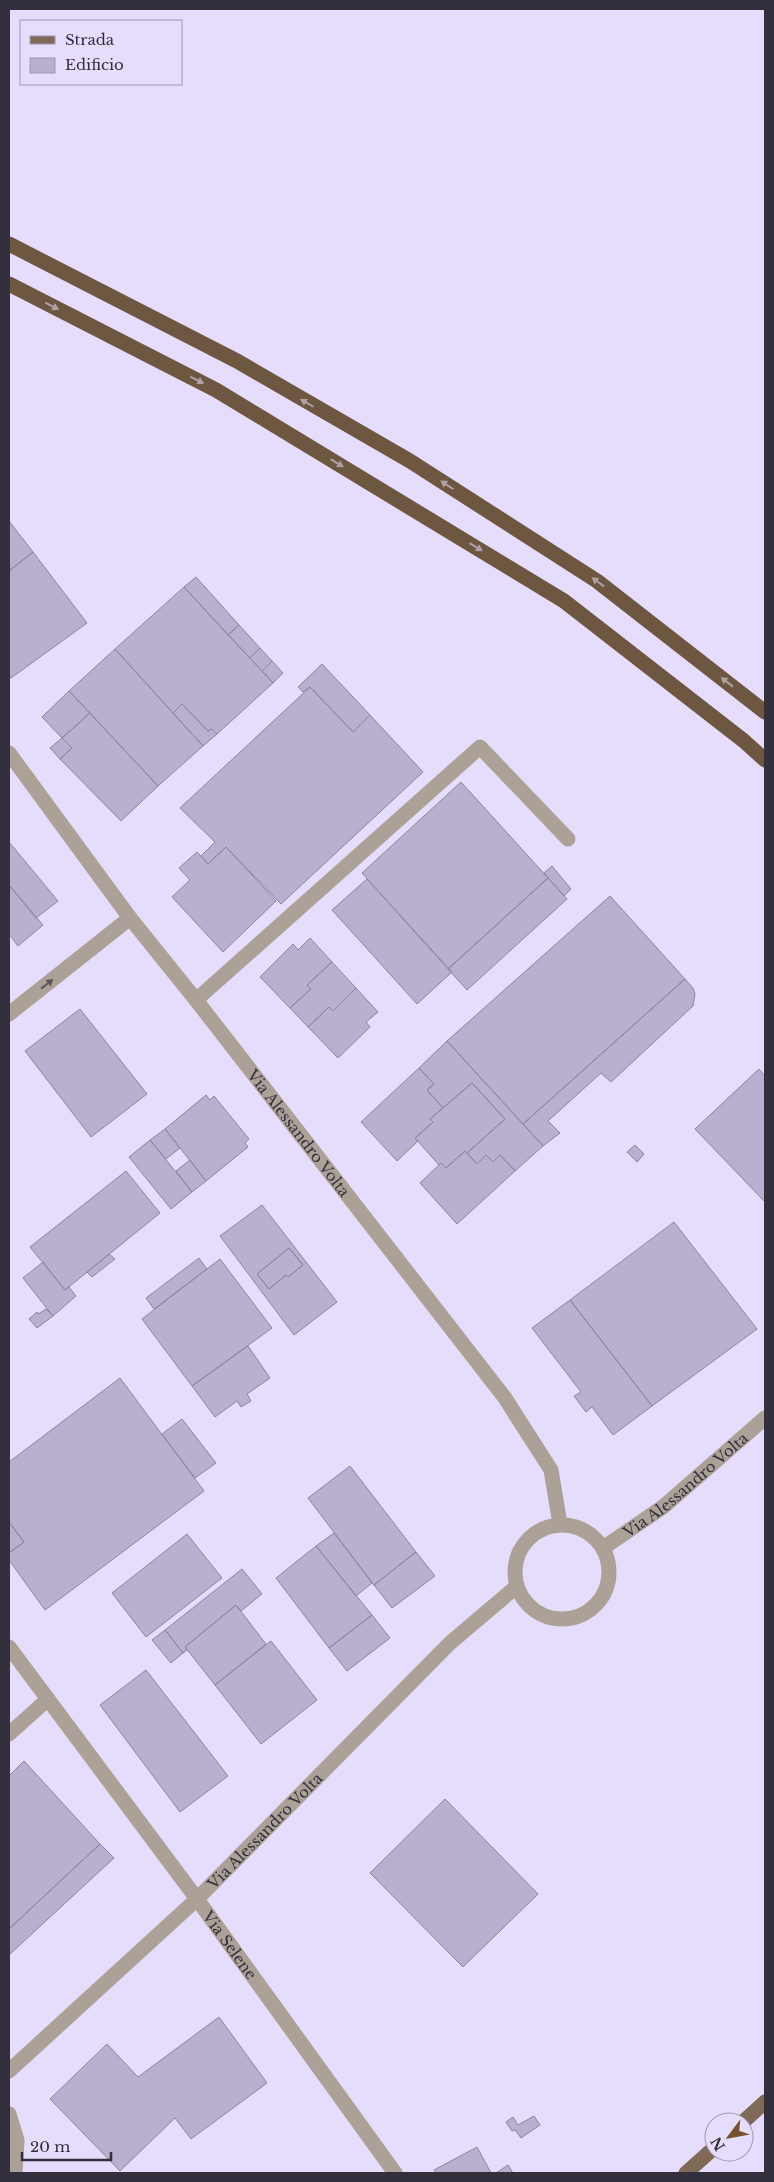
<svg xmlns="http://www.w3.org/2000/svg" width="774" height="2182" font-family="'Libre Baskerville',serif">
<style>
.building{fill:#b8b0ce;stroke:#8c84a1;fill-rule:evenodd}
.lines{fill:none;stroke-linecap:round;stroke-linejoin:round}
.minor{stroke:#aca197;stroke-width:15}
.major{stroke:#7e6a57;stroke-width:15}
.highway{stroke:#6d5741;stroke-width:15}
.oneway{fill:#b0a1a8}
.oneway2{fill:#5d575c}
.labels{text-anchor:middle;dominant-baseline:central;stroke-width:4.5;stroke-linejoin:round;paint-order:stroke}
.street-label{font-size:15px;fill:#332f3c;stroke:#e6ddfd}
</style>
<rect width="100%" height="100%" fill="#e6ddfd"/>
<!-- building -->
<path class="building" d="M9,521L33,552L9,571Z
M33,552L87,623L11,678L9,675V571Z
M196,577L239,625L228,635L184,587Z
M184,587L273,683L217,734L212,729L208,731L182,704L173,713L115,649Z
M239,625L260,648L250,658L228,635Z
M260,648L272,661L262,671L250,658Z
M115,649L203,746L158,786L69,691Z
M272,661L283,673L273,683L262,671Z
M322,664L370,715L353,732L310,687L303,692L298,687Z
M310,687L353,732L370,715L423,772L281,904L226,847L208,864L201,856L215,842L180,808Z
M69,691L90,713L62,738L42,717Z
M182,704L208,731L212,729L217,734L203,746L173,713Z
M90,713L158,786L121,821L60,759L72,748L62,738Z
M62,738L72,748L60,759L50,748Z
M461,782L548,878L448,969L362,873Z
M9,842L58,901L36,918L9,885Z
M226,847L276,901L223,952L172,897L190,880L179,868L197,852L208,864Z
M552,866L571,889L564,896L544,873Z
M548,878L567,899L467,990L448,969Z
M367,879L452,972L417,1004L332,910Z
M9,885L43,925L18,946L9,934Z
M610,896L685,979L523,1124L447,1041Z
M310,938L332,962L307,985L311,989L290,1008L260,977L293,944L298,950Z
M332,962L356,988L333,1011L329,1007L308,1027L290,1008L311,989L307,985Z
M685,979L693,988L695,994L693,1006L611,1082L601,1073L548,1121L560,1133L543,1146L523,1124Z
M356,988L378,1012L366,1022L370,1027L338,1058L308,1027L329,1007L333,1011Z
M80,1009L147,1094L91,1137L25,1051Z
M447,1041L543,1146L515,1171L500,1155L493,1162L486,1155L477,1164L467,1153L505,1119L472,1083L443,1108L427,1090L434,1084L419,1068Z
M419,1068L434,1084L427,1090L443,1108L430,1119L433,1122L415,1138L418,1141L397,1161L361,1122Z
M759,1069L765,1076V1202L695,1129Z
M472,1083L505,1119L467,1153L465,1151L446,1168L441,1163L439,1165L415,1138L433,1122L430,1119Z
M206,1095L210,1100L214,1096L249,1139L245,1143L248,1147L206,1181L165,1129Z
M165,1129L180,1148L166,1159L150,1140Z
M150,1140L192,1192L171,1209L129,1157Z
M635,1145L644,1154L637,1162L627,1152Z
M465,1151L477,1164L486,1155L493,1162L500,1155L515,1171L457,1224L420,1183L441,1163L446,1168Z
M190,1160L206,1181L192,1192L176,1171Z
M126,1171L160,1213L65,1290L30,1247Z
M262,1205L337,1302L294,1335L220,1236ZM289,1248L303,1265L288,1277L286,1275L269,1289L257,1274Z
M674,1222L757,1329L652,1406L570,1300Z
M289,1248L303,1265L288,1277L286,1275L269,1289L257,1274Z
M109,1254L115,1259L92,1277L87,1272Z
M199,1258L207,1269L154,1309L146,1298Z
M220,1259L272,1328L192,1386L142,1319Z
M43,1262L65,1290L69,1287L76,1296L53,1316L23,1278Z
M570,1300L652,1406L613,1435L592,1407L586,1412L574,1396L581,1392L532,1328Z
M46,1309L53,1316L37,1328L29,1319L37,1312L38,1314Z
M248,1346L270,1378L247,1394L251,1401L241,1407L237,1401L215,1417L192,1386Z
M120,1378L204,1491L45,1610L9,1560V1553L24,1542L9,1522V1462Z
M182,1419L216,1463L195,1478L162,1434Z
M350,1466L416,1552L374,1585L308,1498Z
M9,1522L24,1542L9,1553Z
M334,1533L372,1583L356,1596L316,1546Z
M187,1534L222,1578L146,1637L112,1593Z
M316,1546L372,1615L329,1648L276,1578Z
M416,1552L435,1576L392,1608L374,1585Z
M242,1569L262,1594L241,1611L236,1605L185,1647L187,1650L183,1653L165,1630Z
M236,1605L266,1644L215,1685L185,1647Z
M372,1615L390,1638L347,1671L329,1648Z
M165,1630L183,1653L171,1663L152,1640Z
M271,1641L317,1700L261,1744L215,1685Z
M146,1670L228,1776L180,1812L100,1705Z
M24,1761L100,1844L9,1929V1776Z
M445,1799L538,1894L463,1967L370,1873Z
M100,1844L114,1858L9,1955V1929Z
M219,2017L267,2083L191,2139L175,2118L120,2171L50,2099L107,2044L138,2077Z
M534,2116L540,2125L521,2138L515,2130L512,2131L506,2122L513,2117L518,2125Z
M477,2147L491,2173H436L434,2170Z
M508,2165L513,2173H496Z"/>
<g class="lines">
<!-- minor -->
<g class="minor">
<path id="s1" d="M9,753L130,918L196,1000L505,1398L551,1470L560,1524"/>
<path d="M196,1000L480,747L568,839"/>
<path d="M9,1014L130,918"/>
<circle cx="562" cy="1572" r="47"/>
<path id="s2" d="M603,1548L663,1507L765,1418"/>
<path id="s3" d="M9,1647L197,1899L395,2173"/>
<path d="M9,1734L48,1699"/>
<path id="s4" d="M9,2071L197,1899L450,1643L516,1587"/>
<path d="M9,2114L17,2140L15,2173"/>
</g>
<!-- major -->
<path class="major" d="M743,2122L765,2102
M686,2173L714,2148"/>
<!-- highway -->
<path class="highway" d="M9,244L237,361L410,461L597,581L765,712
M9,284L216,390L564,601L744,741L765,760"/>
</g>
<!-- one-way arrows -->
<defs><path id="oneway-solid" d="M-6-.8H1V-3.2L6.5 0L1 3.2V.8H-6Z" transform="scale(1.25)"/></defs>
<g class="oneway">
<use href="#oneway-solid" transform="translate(52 306) rotate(27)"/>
<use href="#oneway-solid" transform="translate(197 380) rotate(27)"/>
<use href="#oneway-solid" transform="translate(307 403) rotate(-150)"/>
<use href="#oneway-solid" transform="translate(337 463) rotate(31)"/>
<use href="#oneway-solid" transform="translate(447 485) rotate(-147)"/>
<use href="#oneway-solid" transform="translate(476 547) rotate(31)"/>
<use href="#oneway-solid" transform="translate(598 582) rotate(-144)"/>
<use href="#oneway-solid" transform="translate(727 682) rotate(-142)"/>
</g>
<use class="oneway2" href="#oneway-solid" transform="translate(47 984) rotate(-38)"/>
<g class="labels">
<!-- street labels -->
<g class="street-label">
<text stroke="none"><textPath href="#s1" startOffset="478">Via Alessandro Volta</textPath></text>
<text stroke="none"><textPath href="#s2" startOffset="104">Via Alessandro Volta</textPath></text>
<text stroke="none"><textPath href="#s4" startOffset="351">Via Alessandro Volta</textPath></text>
<text stroke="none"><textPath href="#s3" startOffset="371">Via Selene</textPath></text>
</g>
</g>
<!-- border -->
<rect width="774" height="2182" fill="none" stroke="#332f3c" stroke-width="20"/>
<!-- legend -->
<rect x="20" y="20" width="162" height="65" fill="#e6ddfd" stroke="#9e97b0"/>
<rect x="30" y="36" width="25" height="8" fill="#7e6a57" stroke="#9e97b0"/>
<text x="65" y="45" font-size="15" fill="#332f3c">Strada</text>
<rect x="30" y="58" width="25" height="15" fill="#b8b0ce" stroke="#9e97b0"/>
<text x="65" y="70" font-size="15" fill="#332f3c">Edificio</text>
<!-- north arrow -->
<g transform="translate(729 2137) rotate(238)"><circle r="24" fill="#e6ddfd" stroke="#9e97b0"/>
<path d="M0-4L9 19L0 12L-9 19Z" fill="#76522c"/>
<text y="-8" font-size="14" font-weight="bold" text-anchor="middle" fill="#332f3c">N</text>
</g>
<!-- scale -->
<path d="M22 2152v8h89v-8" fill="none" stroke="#332f3c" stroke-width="2.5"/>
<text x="30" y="2152" font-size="15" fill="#332f3c" stroke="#e6ddfd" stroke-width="4" paint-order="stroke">20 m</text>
</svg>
